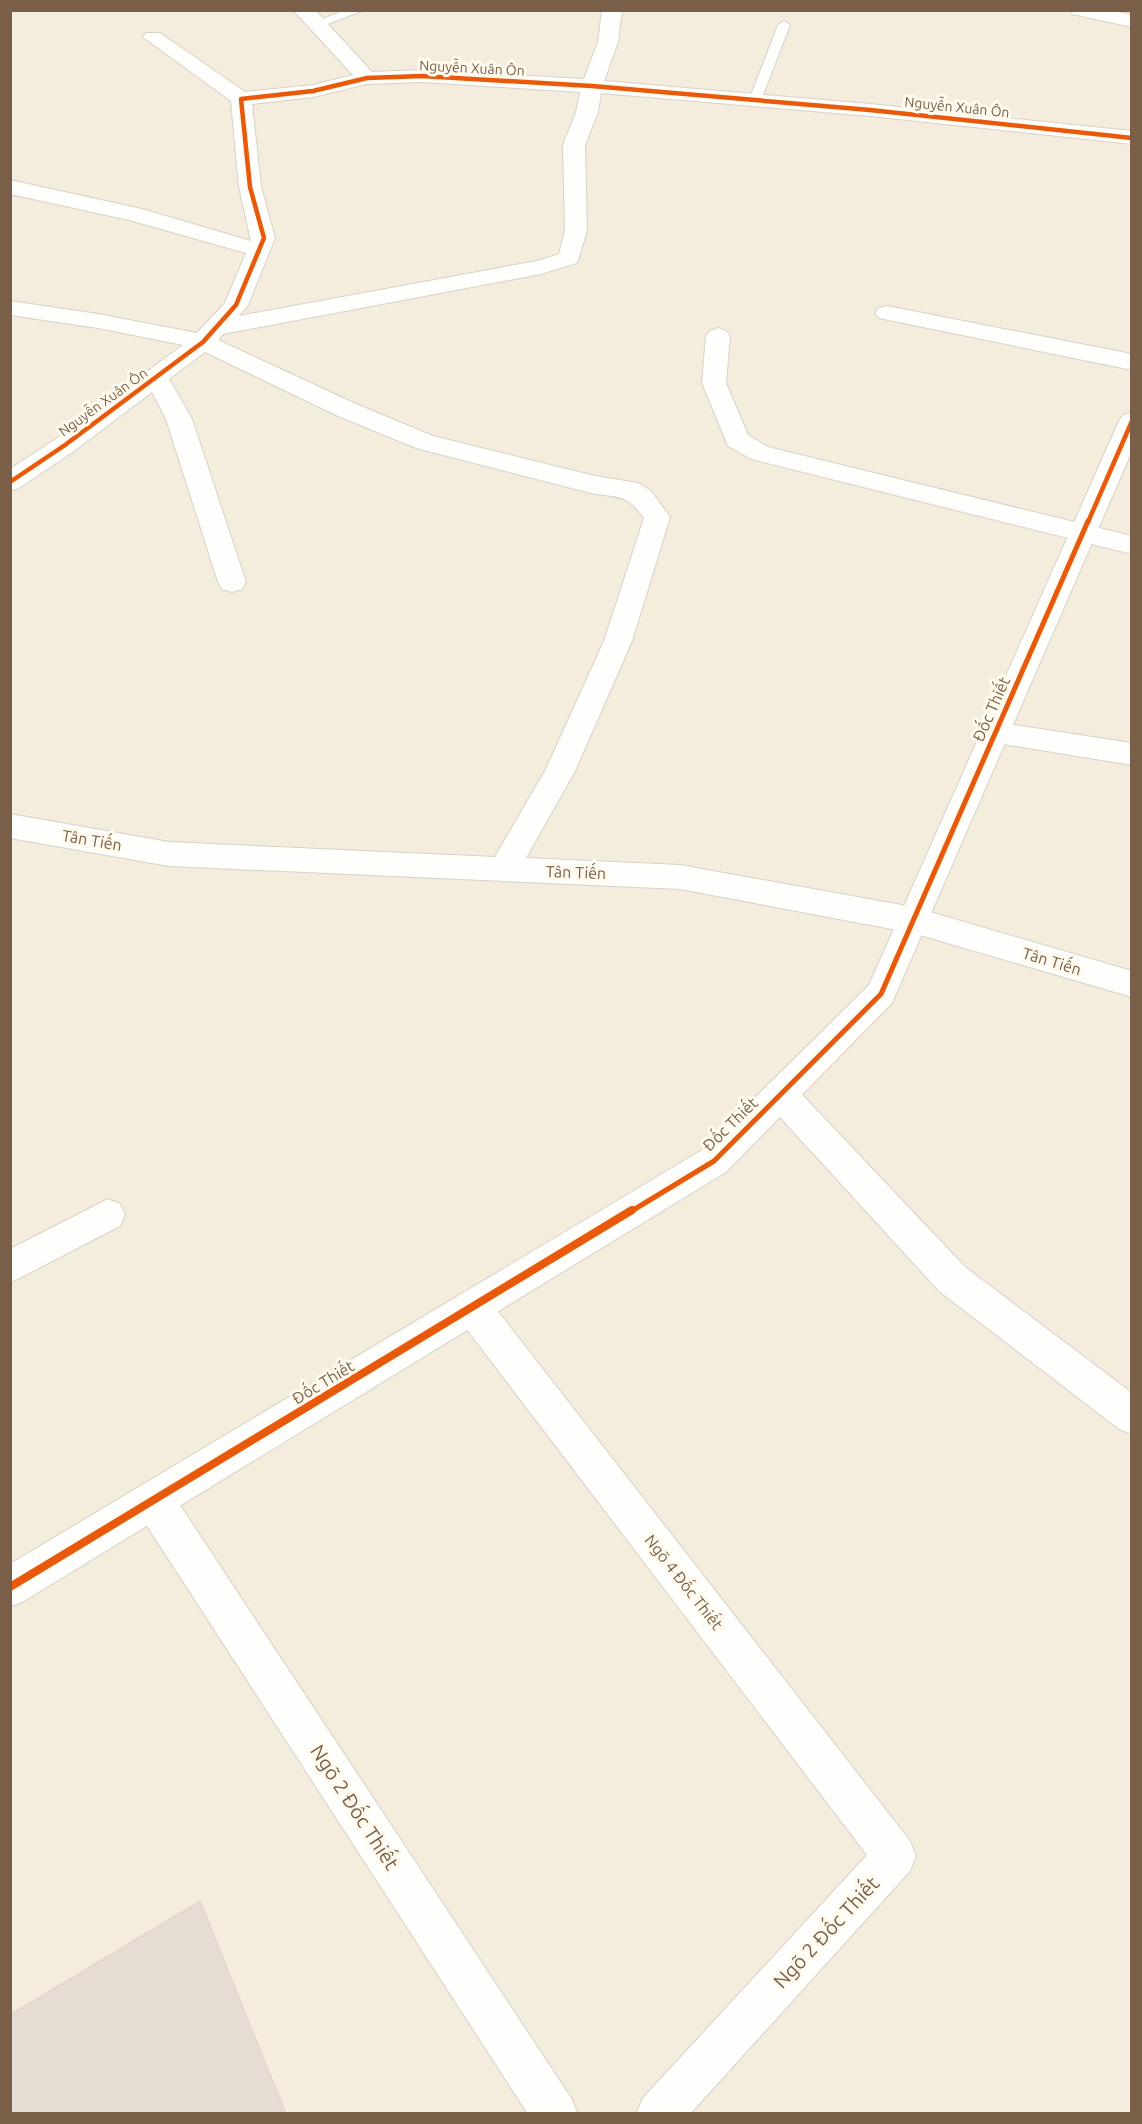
<svg xmlns="http://www.w3.org/2000/svg" width="1142" height="2124" font-family="Ubuntu,sans-serif">
<style>
.residential{fill:#f4ecdc}
.building{fill:#e5ddd3;stroke:#e2d8cd;stroke-width:1.5}
.lines{fill:none;stroke-linecap:round;stroke-linejoin:round}
.lane-casing{stroke:#d7d2c9;stroke-width:2}
.street-casing{stroke:#d7d2c9;stroke-width:2}
.secondary-casing{stroke:#d8d1c7;stroke-width:2}
.lane{fill:#fefefc;fill-rule:evenodd}
.street{fill:#fefefc;fill-rule:evenodd}
.secondary{fill:#fefefc;fill-rule:evenodd}
.cycleway-far2-casing{stroke:#fffaee;stroke-width:7}
.cycleway-far1-casing{stroke:#fffaee;stroke-width:9}
.cycleway-casing{stroke:#fffaee;stroke-width:11}
.cycleway-far2{stroke:#e8590c;stroke-width:4.5}
.cycleway-far1{stroke:#e8590c;stroke-width:5}
.cycleway{stroke:#e8590c;stroke-width:8}
.labels{text-anchor:middle;dominant-baseline:central;stroke-width:6;stroke-linejoin:round;paint-order:stroke}
.far-street-label{font-size:14px;fill:#795f48;stroke:#fffaee}
.street-label{font-size:16px;fill:#795f48;stroke:#fffaee}
.near-street-label{font-size:20px;fill:#795f48;stroke:#fffaee}
</style>
<rect width="100%" height="100%" fill="#f8f5ec"/>
<!-- residential -->
<path class="residential" d="M11,11H1131V2113H11Z"/>
<!-- building -->
<path class="building" d="M200,1901L286,2114H10V2015Z"/>
<g class="lines">
<!-- lane casing -->
<g class="lane-casing">
<path id="lane" d="M345,10H364L320,27L316,28L310,24Z
M784,21L790,25L761,100L755,104L751,103L749,100L778,25Z"/>
</g>
<!-- street casing -->
<g class="street-casing">
<path id="street" d="M293,10H315L372,72L422,70L584,79L598,42L602,10H622L618,42L604,81L870,104L1132,131V144L870,116L601,93L598,112L585,145L587,231L577,263L541,274L223,334L218,340L356,404L433,436L595,476L638,483L651,491L670,517L632,641L575,771L526,858L680,865L913,907L1132,971V997L913,933L680,889L169,866L10,838V814L169,842L495,857L546,769L604,641L644,518C628,496 621,497 595,494L416,448L338,416L205,352L169,379L192,419L246,582L242,589L232,592L222,589L218,582L166,419L152,392L74,451L19,488L10,491V469L56,439L183,345L98,328L10,315V301L98,314L197,333L225,303L246,253L129,220L10,194V180L142,209L251,241L239,187L231,101L143,37L146,33H160L245,92L313,85L353,75ZM422,82L580,92L576,112L563,145L565,231L559,254L537,261L239,316L248,305L275,238L261,187L252,104L313,97L367,84Z
M1069,10H1110L1132,15V27L1072,14Z
M887,306L1132,354V370L879,318L875,313L879,308Z
M718,328L726,331L730,336L726,383L748,435L768,447L1132,536V554L751,459L728,446L702,383L706,336L710,331Z
M995,722L1132,743V765L985,741L981,733L985,725Z
M780,1080L792,1084L965,1267L1132,1393V1434L1119,1429L939,1291L768,1104L763,1094L768,1084Z
M108,1199L120,1204L125,1215L120,1226L10,1283V1249Z
M472,1290L485,1295L910,1841L916,1856L910,1871L690,2114H636L643,2098L867,1855L459,1319L454,1307L459,1295Z
M154,1482L168,1487L571,2098L578,2114H528L140,1515L135,1501L140,1487Z"/>
</g>
<!-- secondary casing -->
<g class="secondary-casing">
<path id="secondary" d="M1132,413V451L892,1003L726,1172L24,1601L10,1607V1564L702,1150L869,985L1119,421L1123,415Z"/>
</g>
<!-- lane -->
<use href="#lane" class="lane"/>
<!-- street -->
<use href="#street" class="street"/>
<!-- secondary -->
<use href="#secondary" class="secondary"/>
<!-- cycleway-far2 casing -->
<g class="cycleway-far2-casing">
<path id="cycleway-far2" d="M10,482L65,445L203,342L236,305L264,238L250,187L241,99L313,91L367,78L422,76L592,86L870,110L1132,138
M1088,522L1132,421"/>
</g>
<!-- cycleway-far1 casing -->
<g class="cycleway-far1-casing">
<path id="cycleway-far1" d="M630,1212L714,1161L881,994L1088,521"/>
</g>
<!-- cycleway casing -->
<g class="cycleway-casing">
<path id="cycleway" d="M10,1587L632,1210"/>
</g>
<!-- cycleway-far2 -->
<use href="#cycleway-far2" class="cycleway-far2"/>
<!-- cycleway-far1 -->
<use href="#cycleway-far1" class="cycleway-far1"/>
<!-- cycleway -->
<use href="#cycleway" class="cycleway"/>
</g>
<g class="labels">
<!-- far-street labels -->
<g class="far-street-label">
<text transform="translate(472 68) rotate(3)">Nguyễn Xuân Ôn</text>
<text transform="translate(957 107) rotate(6)">Nguyễn Xuân Ôn</text>
<text transform="translate(103 402) rotate(-36)">Nguyễn Xuân Ôn</text>
</g>
<!-- street labels -->
<g class="street-label">
<text transform="translate(991 709) rotate(-66)">Đốc Thiết</text>
<text transform="translate(92 840) rotate(10)">Tân Tiến</text>
<text transform="translate(576 872) rotate(2)">Tân Tiến</text>
<text transform="translate(1052 961) rotate(17)">Tân Tiến</text>
<text transform="translate(730 1124) rotate(-44)">Đốc Thiết</text>
<text transform="translate(323 1382) rotate(-31)">Đốc Thiết</text>
<text transform="translate(684 1582) rotate(52)">Ngõ 4 Đốc Thiết</text>
</g>
<!-- near-street labels -->
<g class="near-street-label">
<text transform="translate(355 1807) rotate(57)">Ngõ 2 Đốc Thiết</text>
<text transform="translate(826 1932) rotate(-47)">Ngõ 2 Đốc Thiết</text>
</g>
</g>
<!-- border -->
<rect width="1142" height="2124" fill="none" stroke="#795f48" stroke-width="24"/>
</svg>
